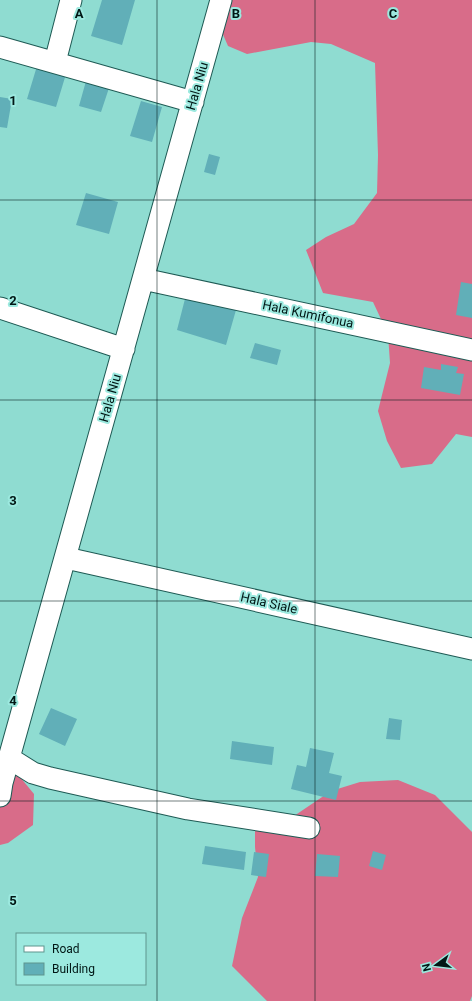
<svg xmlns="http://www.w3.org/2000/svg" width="472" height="1001" font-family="Roboto,sans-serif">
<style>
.forest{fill:#d86c89}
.building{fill:#61afb8}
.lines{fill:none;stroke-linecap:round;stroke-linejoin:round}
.minor-casing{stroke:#1e5a54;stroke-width:23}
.minor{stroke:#fff;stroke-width:21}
.grid{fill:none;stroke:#011715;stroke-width:1;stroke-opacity:0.55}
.labels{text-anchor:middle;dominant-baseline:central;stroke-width:4;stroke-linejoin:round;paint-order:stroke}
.street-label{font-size:13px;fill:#011715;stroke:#9ce9df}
.grid-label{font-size:13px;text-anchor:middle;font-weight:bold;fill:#011715;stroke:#9ce9df;stroke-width:4;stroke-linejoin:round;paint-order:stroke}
</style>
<rect width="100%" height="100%" fill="#8fdcd1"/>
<!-- forest -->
<path class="forest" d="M226,0H472V437L456,434L432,464L401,468L387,441L378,411L390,363L388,334L373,302L323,293L306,250L326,237L354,224L377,193L378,155L375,63L331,44L311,42L247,54L228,46L221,30Z
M0,770L15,771L34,794L33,825L8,843L0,845Z
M398,780L435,795L472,832V996L470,1001H267L232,966L242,918L258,877L255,847V825L294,816L331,791L360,782Z"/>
<!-- building -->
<path class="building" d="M102,0H135L122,45L91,36Z
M37,66L66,74L56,107L27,99Z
M86,81L109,88L101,112L79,106Z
M0,97L12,99L7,128L0,127Z
M141,101L162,107L152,142L130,136Z
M209,154L220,157L215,175L204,172Z
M86,193L118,202L109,234L76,225Z
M461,282L472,284V318L456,315Z
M186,295L236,310L226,345L177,330Z
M255,343L281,350L277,365L250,358Z
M441,364L458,367L456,373L464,374L460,395L421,388L424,367L441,370Z
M51,708L77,719L65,746L39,734Z
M389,718L402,720L400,740L386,739Z
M232,741L274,747L272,765L230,759Z
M310,748L334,753L329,773L342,776L336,800L291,789L297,765L306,767Z
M205,846L246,852L244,870L202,864Z
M373,851L386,855L382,870L369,866Z
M254,852L269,854L266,877L251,875Z
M317,854L340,856L338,877L315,876Z"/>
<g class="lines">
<!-- minor casing -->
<g class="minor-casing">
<path id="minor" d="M0,47L193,102
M55,62L71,0
M143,279L472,350
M0,308L124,349
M66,558L472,649
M9,758L33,773L50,778L188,809L309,828
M0,796L2,783L221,0"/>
</g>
<!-- minor -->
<use href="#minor" class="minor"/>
</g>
<!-- grid -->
<path class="grid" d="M157,0V1001M315,0V1001M0,200H472M0,400H472M0,601H472M0,801H472"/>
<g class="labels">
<!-- street labels -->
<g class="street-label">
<text transform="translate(197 86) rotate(-74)">Hala Niu</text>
<text transform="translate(308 314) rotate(12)">Hala Kumifonua</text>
<text transform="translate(110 398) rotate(-74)">Hala Niu</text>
<text transform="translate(269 603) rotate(13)">Hala Siale</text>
</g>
</g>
<g class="grid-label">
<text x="79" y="18">A</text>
<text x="236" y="18">B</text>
<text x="393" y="18">C</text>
<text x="13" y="105">1</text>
<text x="13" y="305">2</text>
<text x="13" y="505">3</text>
<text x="13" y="705">4</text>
<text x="13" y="905">5</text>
</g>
<!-- legend -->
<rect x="16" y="933" width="130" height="52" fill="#9ce9df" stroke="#5e958e"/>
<rect x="24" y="946" width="20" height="6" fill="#ffffff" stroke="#5e958e"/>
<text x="52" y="953" font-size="12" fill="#011715">Road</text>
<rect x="24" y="963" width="20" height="12" fill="#61afb8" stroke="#5e958e"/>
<text x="52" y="973" font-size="12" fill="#011715">Building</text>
<!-- north arrow -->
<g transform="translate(436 965) rotate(255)" stroke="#9ce9df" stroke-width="3" paint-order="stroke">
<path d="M0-3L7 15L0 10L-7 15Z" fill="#011715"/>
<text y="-6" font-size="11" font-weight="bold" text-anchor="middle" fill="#011715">N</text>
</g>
</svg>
